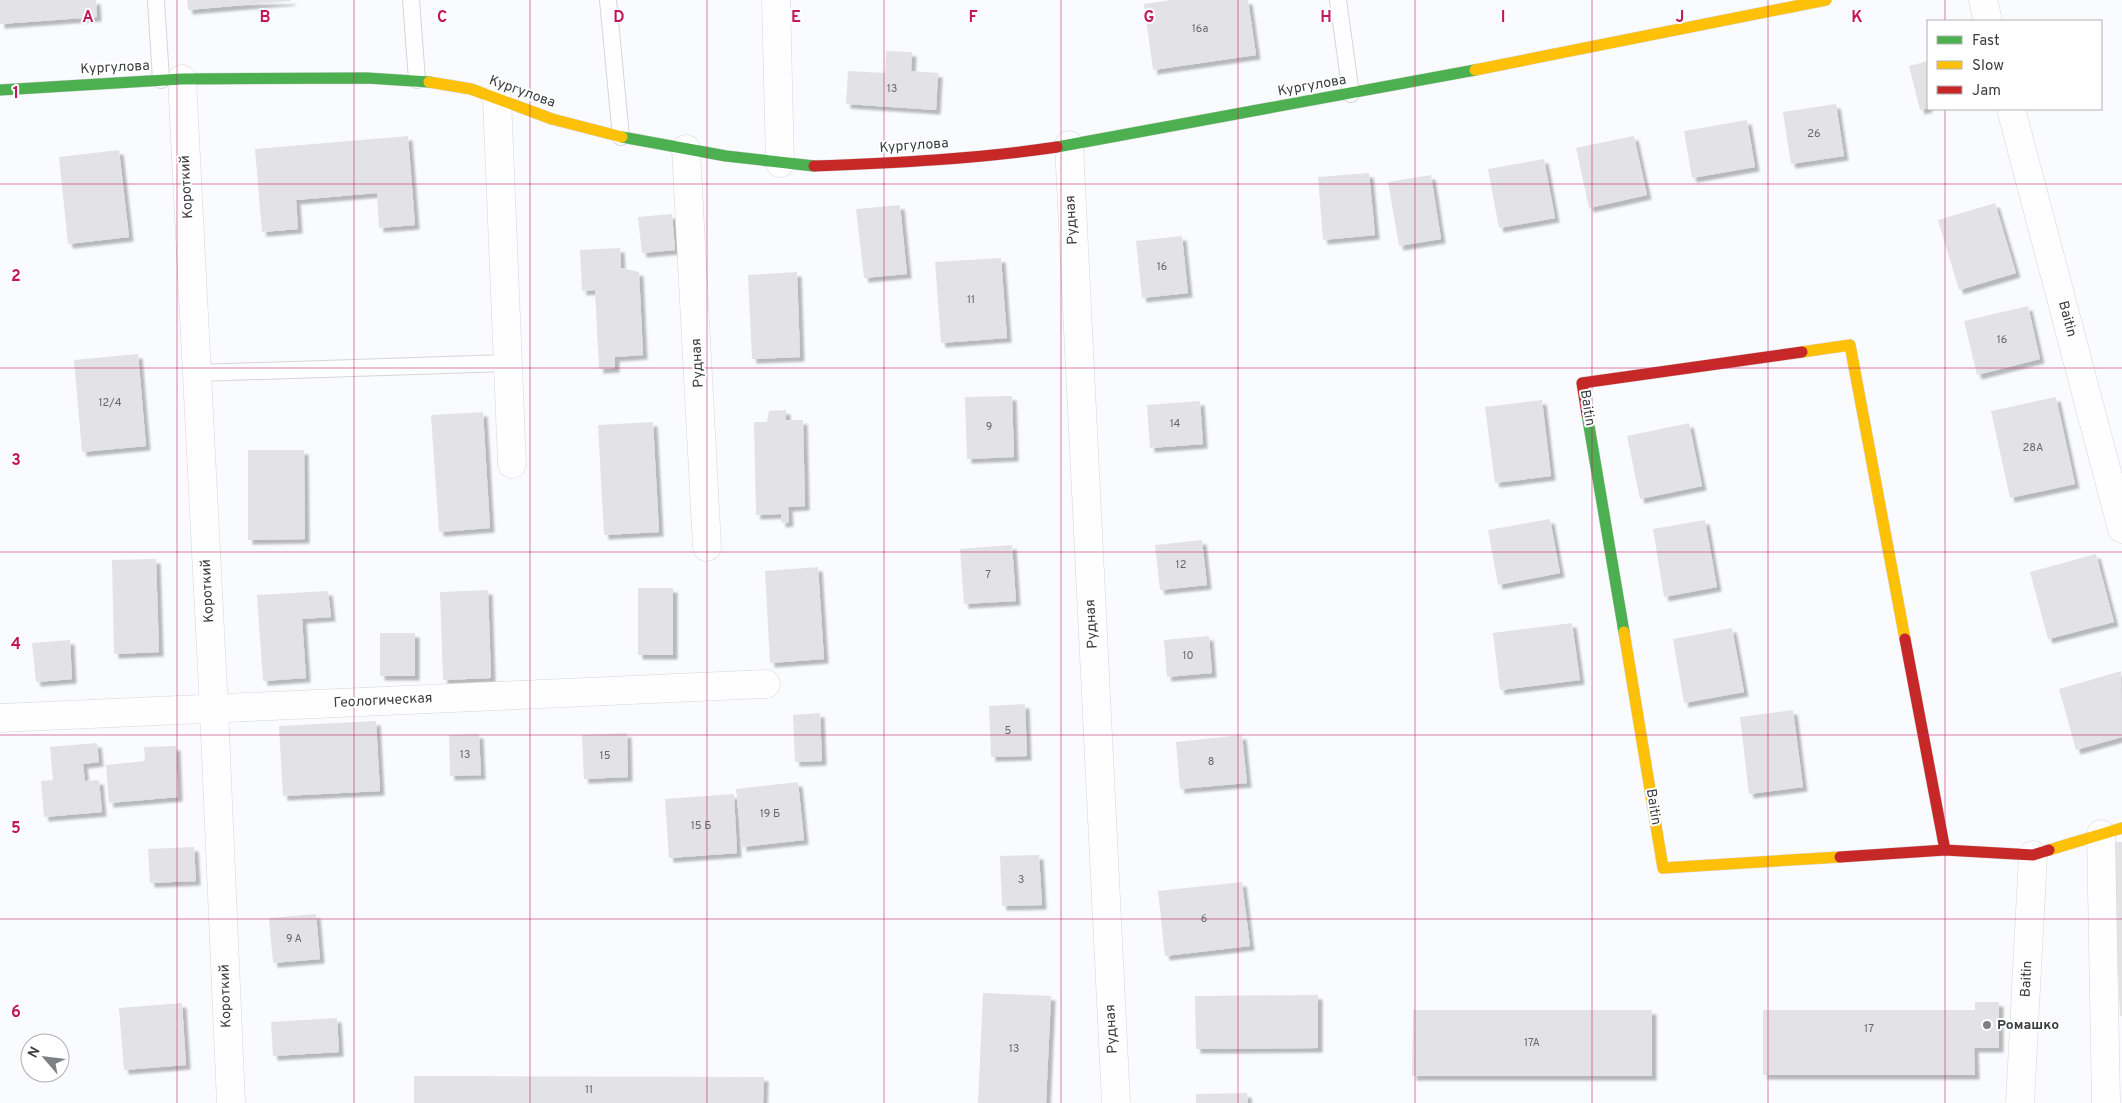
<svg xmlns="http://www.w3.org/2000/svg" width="2122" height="1103" font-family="Overpass,sans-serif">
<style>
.building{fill:#e3e3e5;filter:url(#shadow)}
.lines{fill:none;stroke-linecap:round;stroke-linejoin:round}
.lane-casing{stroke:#d6d6d9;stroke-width:18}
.street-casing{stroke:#d6d6d9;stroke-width:29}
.fast-casing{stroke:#d6d6d9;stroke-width:12}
.slow-casing{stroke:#d6d6d9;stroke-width:12}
.jam-casing{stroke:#d6d6d9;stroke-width:12}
.lane{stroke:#fefeff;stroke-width:16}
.street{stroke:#fefeff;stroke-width:28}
.fast{stroke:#4caf50;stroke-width:11}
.slow{stroke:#ffc107;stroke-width:11}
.jam{stroke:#c62828;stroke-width:11}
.grid{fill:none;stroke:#c2185b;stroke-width:1;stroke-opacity:0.55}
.poi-dot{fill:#7e8082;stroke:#fff;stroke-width:2}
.labels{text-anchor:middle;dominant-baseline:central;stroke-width:4;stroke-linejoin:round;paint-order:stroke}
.number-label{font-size:11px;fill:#68686a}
.street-label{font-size:14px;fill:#3c3d3f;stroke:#fff}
.poi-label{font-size:14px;font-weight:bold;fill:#3c3d3f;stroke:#fff;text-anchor:start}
.grid-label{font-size:16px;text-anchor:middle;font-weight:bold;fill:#c2185b;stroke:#fff;stroke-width:4;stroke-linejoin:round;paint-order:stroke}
</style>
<defs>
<filter id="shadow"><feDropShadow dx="4.5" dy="4.5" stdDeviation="1" flood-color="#0004"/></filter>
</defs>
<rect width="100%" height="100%" fill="#fafbfe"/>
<!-- building -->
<path class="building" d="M0,0H96L97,17L0,24Z
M187,0H291V1L188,10Z
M1172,0H1248L1256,55L1153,70L1144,4Z
M886,51L912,52L911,71L938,73L936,110L846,104L848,71L885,73Z
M1928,61V108L1920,110L1909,66Z
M1836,104L1844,156L1791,164L1783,112Z
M1747,120L1755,167L1692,178L1684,131Z
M408,136L415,225L379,228L377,193L296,200L298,229L262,232L255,149Z
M1634,136L1647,195L1589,208L1576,148Z
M119,150L129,237L68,244L59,157Z
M1544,159L1555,218L1499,228L1488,169Z
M1369,173L1375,235L1323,240L1318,177Z
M1431,175L1441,239L1399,246L1388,182Z
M1995,203L2016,273L1959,290L1938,220Z
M900,205L907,274L864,278L856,209Z
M672,214L675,250L642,253L638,217Z
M1182,236L1188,293L1142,298L1136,241Z
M620,248L621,268L639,272L643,355L615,357V368L599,369L595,290L582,291L580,250Z
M1001,258L1007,338L941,343L935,262Z
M797,272L800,357L752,359L748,275Z
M2028,306L2040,359L1977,375L1964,321Z
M138,354L146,446L82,452L74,360Z
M1012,396L1014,457L967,459L965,397Z
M2056,397L2075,484L2010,498L1991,411Z
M1542,400L1551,476L1495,483L1485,407Z
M1200,401L1203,444L1150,448L1147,405Z
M786,410V420H803L805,506L788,507L789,522L781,523V514L756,515L754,422H767L769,411Z
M483,412L490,528L439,532L431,415Z
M653,422L659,532L604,535L598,425Z
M1689,423L1702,486L1640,499L1627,436Z
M248,450H304L305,539L248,540Z
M1550,519L1560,573L1498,585L1488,530Z
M1705,520L1717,587L1664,597L1653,529Z
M1202,540L1207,585L1160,590L1155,545Z
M1012,545L1016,601L964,604L960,549Z
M2096,554L2114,622L2048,639L2030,572Z
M156,559L159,652L114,654L112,560Z
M818,567L824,659L770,663L765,571Z
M638,588H673V655H638Z
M488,590L491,678L443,680L440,592Z
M328,591L331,617L302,619L306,678L263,681L257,595Z
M1572,623L1580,680L1500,690L1493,633Z
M1732,628L1744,692L1684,703L1673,639Z
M380,633H415V676H380Z
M1209,636L1212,673L1167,677L1164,640Z
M70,640L72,679L36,682L32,643Z
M2121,671L2122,737L2076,750L2059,689Z
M1025,704L1027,756L991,757L989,706Z
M1793,710L1803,787L1749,794L1740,717Z
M820,713L822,761L795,762L793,715Z
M376,721L380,791L283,796L279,726Z
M627,733L628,777L584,779L582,735Z
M479,734L481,775L450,776L449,735Z
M1242,735L1247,783L1180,789L1176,742Z
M97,743L99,762L83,764L85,781L99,780L102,812L44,817L41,781L53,780L50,747Z
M176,746L178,797L109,803L106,765L145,761L144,747Z
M798,782L804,840L742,847L736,789Z
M734,794L737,853L669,858L665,799Z
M2112,842H2122V1016H2120Z
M194,847L196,881L150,883L148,849Z
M1039,855L1042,905L1002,906L1000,856Z
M1242,882L1250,946L1165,956L1158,891Z
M316,914L320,959L273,963L269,918Z
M983,993L1051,996L1046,1103H978Z
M1318,995V1048L1196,1049L1195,996Z
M1975,1002H1999V1048H1974L1975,1075H1763V1010H1975Z
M182,1003L186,1065L124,1070L119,1008Z
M1413,1010H1652V1076H1412Z
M337,1018L339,1052L273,1056L271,1022Z
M414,1076L764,1077L763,1103H414Z
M1247,1093L1248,1103H1196V1094Z"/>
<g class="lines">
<!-- lane casing -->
<g class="lane-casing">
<path id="lane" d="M156,0L161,80
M411,0L417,80
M608,0L621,137
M1338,0L1351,94
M197,373L507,363"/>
</g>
<!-- street casing -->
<g class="street-casing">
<path id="street" d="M776,0L780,163
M1983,0L1988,21
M182,79L214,709L231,1103
M497,98L512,464
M2011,109L2122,529
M1069,145L1116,1103
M686,149L707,547
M0,718L766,684
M2101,834L2106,1103
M2020,1103L2033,855"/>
</g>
<!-- fast casing -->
<g class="fast-casing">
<path id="fast" d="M0,90L182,79L367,78L429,82
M622,137L726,156L814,166
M1057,147L1475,70
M1587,414L1624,632"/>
</g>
<!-- slow casing -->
<g class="slow-casing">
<path id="slow" d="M1475,70L1826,0
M429,82L471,89L552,119L622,137
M1802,352L1850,345L1905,639
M1624,632L1663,868L1840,857
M2049,850L2122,828"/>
</g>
<!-- jam casing -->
<g class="jam-casing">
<path id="jam" d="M814,166C895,163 976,159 1057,147
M1587,414L1582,383L1802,352
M1905,639L1945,850
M1840,857L1945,850L2033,855L2049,850"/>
</g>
<!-- lane -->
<use href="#lane" class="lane"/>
<!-- street -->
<use href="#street" class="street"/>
<!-- fast -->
<use href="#fast" class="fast"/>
<!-- slow -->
<use href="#slow" class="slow"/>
<!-- jam -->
<use href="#jam" class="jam"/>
</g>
<!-- grid -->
<path class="grid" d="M177,0V1103M354,0V1103M530,0V1103M707,0V1103M884,0V1103M1061,0V1103M1238,0V1103M1415,0V1103M1592,0V1103M1768,0V1103M1945,0V21M1945,109V1103M0,184H2122M0,368H2122M0,552H2122M0,735H2122M0,919H2122"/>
<!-- markers -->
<circle class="poi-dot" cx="1987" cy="1025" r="5"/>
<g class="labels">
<!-- number labels -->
<g class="number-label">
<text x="1200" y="29">16а</text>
<text x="892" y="89">13</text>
<text x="1814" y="134">26</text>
<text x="1162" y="267">16</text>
<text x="971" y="300">11</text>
<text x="2002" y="340">16</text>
<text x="110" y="403">12/4</text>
<text x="1175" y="424">14</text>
<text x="989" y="427">9</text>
<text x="2033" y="448">28А</text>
<text x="1181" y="565">12</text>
<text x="988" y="575">7</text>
<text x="1188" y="656">10</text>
<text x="1008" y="731">5</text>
<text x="465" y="755">13</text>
<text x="605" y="756">15</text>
<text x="1211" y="762">8</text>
<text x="770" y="814">19 Б</text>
<text x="701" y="826">15 Б</text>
<text x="1021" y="880">3</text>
<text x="1204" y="919">6</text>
<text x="294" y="939">9 А</text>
<text x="1869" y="1029">17</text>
<text x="1532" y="1043">17А</text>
<text x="1014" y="1049">13</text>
<text x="589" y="1090">11</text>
</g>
<!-- street labels -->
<g class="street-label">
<text transform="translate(115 68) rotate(-3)">Кургулова</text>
<text transform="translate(1312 86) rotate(-10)">Кургулова</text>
<text transform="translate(522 92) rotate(20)">Кургулова</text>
<text transform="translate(914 146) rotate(-4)">Кургулова</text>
<text transform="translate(187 187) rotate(-93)">Короткий</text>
<text transform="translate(1072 220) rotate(-93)">Рудная</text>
<text transform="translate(2067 319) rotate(75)">Baitin</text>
<text transform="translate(698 363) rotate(-93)">Рудная</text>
<text transform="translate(1587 408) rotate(81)">Baitin</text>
<text transform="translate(208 591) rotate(-93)">Короткий</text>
<text transform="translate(1092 624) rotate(-93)">Рудная</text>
<text transform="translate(383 701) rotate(-3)">Геологическая</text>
<text transform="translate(1653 807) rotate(81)">Baitin</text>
<text transform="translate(2027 979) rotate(-87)">Baitin</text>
<text transform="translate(226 996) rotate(-92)">Короткий</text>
<text transform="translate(1112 1029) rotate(-93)">Рудная</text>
</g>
<!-- poi labels -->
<g class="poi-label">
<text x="1997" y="1025">Ромашко</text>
</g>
</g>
<g class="grid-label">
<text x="88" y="22">A</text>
<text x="265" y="22">B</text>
<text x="442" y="22">C</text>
<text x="619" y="22">D</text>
<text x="796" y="22">E</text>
<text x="973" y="22">F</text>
<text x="1149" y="22">G</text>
<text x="1326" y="22">H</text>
<text x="1503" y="22">I</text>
<text x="1680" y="22">J</text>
<text x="1857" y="22">K</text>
<text x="16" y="98">1</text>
<text x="16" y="281">2</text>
<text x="16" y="465">3</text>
<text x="16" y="649">4</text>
<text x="16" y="833">5</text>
<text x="16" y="1017">6</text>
</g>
<!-- legend -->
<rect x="1927" y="20" width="175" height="90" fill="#ffffff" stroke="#b1b1b2"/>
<rect x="1937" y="36" width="25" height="8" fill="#4caf50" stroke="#b1b1b2"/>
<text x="1972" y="45" font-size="15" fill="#3c3d3f">Fast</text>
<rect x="1937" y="61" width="25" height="8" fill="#ffc107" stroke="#b1b1b2"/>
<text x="1972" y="70" font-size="15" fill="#3c3d3f">Slow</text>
<rect x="1937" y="86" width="25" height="8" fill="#c62828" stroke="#b1b1b2"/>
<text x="1972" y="95" font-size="15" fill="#3c3d3f">Jam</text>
<!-- north arrow -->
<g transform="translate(45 1058) rotate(298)"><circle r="24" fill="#ffffff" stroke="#b1b1b2"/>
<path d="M0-4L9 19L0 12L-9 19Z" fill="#7e8082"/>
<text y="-8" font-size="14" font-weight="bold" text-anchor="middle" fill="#3c3d3f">N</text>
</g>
</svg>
